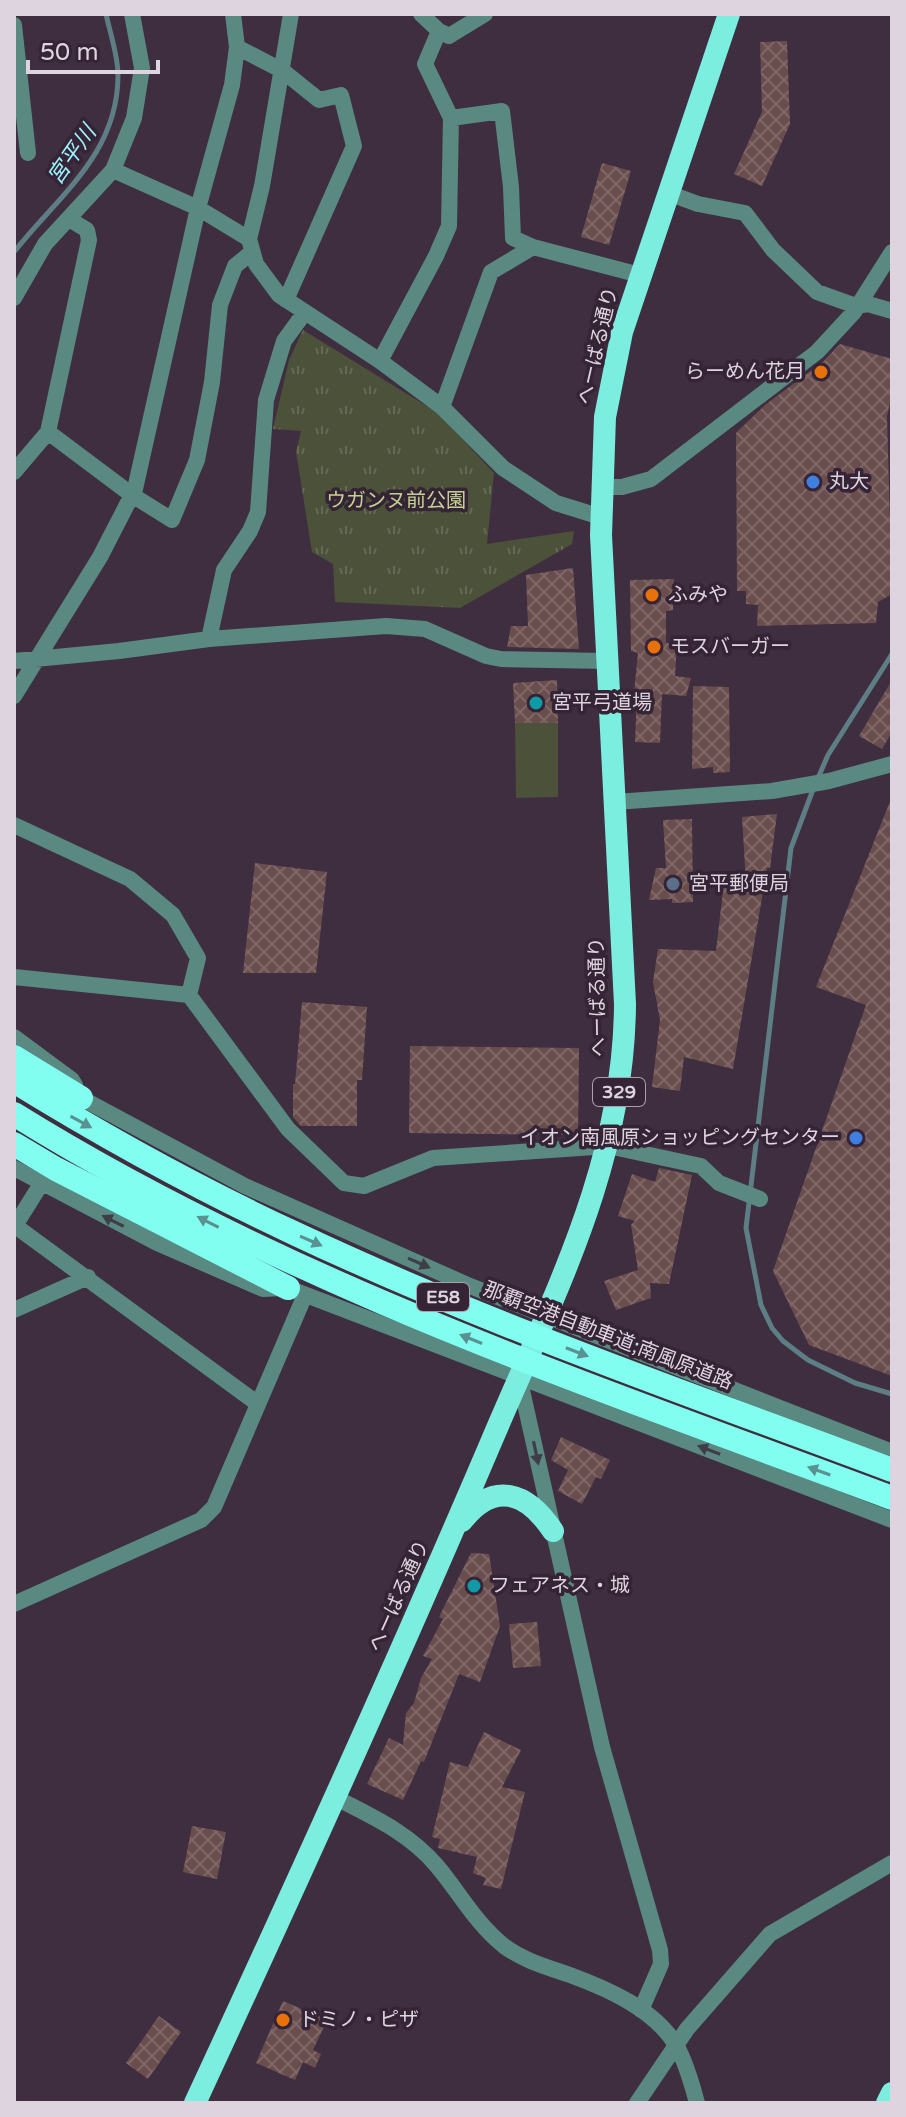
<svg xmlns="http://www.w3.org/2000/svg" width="906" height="2117" font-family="'Varela Round','Noto Sans JP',sans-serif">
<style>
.green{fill:#4c5139}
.park{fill:url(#park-tufts)}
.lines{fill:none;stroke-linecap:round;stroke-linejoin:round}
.stream{stroke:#5e7e86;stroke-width:5}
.building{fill:url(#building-cross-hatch)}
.minor{stroke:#5a8982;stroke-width:16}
.tertiary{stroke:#5a8982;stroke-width:16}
.trunk{stroke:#7ceee0;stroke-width:22}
.motorway{stroke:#81feef;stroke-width:24}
.motorway-bridge{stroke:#81feef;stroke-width:24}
.oneway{fill:#5a9192}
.oneway2{fill:#3e3d48}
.food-dot{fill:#e8710a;stroke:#342435;stroke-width:3}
.shop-dot{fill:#3f7fe0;stroke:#342435;stroke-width:3}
.culture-dot{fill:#0f9aa8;stroke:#342435;stroke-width:3}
.service-dot{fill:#5c6f8a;stroke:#342435;stroke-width:3}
.labels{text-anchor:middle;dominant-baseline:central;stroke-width:7;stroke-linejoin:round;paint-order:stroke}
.shield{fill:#342435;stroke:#ab9fac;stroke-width:2}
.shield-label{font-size:18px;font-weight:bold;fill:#ded4df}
.street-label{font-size:20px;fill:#ded4df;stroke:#342435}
.poi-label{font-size:20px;fill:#ded4df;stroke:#342435;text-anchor:start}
.park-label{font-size:20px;fill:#c4d091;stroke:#342435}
.water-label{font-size:22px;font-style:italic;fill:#9cf3ff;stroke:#342435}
</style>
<defs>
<pattern id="park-tufts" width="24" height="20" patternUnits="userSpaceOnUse" patternTransform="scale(2)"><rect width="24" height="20" fill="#4c5139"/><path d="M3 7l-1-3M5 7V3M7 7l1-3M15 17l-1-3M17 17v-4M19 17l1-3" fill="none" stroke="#656955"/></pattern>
<pattern id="building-cross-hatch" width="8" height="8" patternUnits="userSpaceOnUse" patternTransform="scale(2)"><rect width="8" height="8" fill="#6a4e4e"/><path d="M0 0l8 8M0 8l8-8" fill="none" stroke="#7f6767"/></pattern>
</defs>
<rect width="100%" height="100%" fill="#3e2e3f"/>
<!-- green -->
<path class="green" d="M515,723H558V797L516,798Z"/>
<!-- park -->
<path class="park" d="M303,330L438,413L494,473L487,544L574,531L572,544L460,608L335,602L333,564L312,552L296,452L301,431L273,429L289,360Z"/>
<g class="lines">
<!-- stream -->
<path class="stream" d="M14,252C59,195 118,154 118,75C118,55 110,33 106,14
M818,778L828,755L892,654
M814,787L791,848L746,1228L761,1305L772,1328L783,1341L808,1360L855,1383L892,1394"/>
</g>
<!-- building -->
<path class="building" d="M787,41L790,124L762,186L734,174L762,112L760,42Z
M602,163L631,171L609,245L581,237Z
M840,344L892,359V394L887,416L892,594L878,602L876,623L757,626L758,605L746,604V591H737L736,433L765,405L824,361Z
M573,568L579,649L507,647L511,626H528L526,575Z
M674,579L673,610L666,611V643H677L675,676L691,678L686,696L662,694L660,743L635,742L637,692H634L638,653L631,651L630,580Z
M557,680L558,723H515L513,683Z
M892,680V732L882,749L859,736Z
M693,686L729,687L730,772L713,773V767L692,769Z
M891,799H892V1376L809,1345L773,1271L866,1005L816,987Z
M777,814L770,868H767L733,1069L684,1057L680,1091L652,1087L660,1020L653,982L658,949L716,951L724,882L746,883L742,817Z
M692,819L693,902L672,903V899L649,900L656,868H666L663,820Z
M255,863L327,872L316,973H243Z
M302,1002L367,1007L362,1080H357V1126H301L293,1117V1084H295Z
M410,1046L579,1048L578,1135L409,1133Z
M659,1168L692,1175L669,1284L650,1283L651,1298L616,1310L604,1281L638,1270L631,1225L635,1221L618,1216L632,1174L655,1182Z
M561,1437L610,1460L601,1479L596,1477L582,1504L558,1491L568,1470L551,1460Z
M471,1553L489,1554L500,1626L480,1682L459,1674L424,1762L421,1761L403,1800L367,1784L389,1738L403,1745L406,1713L414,1703L421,1678L432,1659L423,1656L443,1619L439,1617Z
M537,1622L541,1666L513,1668L509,1624Z
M484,1732L521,1750L502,1787L525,1792L501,1889L483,1885L486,1878L473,1873L477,1857L438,1848L440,1839L432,1837L450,1762L468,1767Z
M192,1826L226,1832L217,1879L183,1872Z
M283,2001L327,2020L313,2050L321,2054L315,2068L303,2062L295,2080L256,2063Z
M159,2016L181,2032L148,2079L126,2063Z"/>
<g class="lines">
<!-- minor -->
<path class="minor" d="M291,14L262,186L249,239L256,264L279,295L380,361L442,407L503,468L556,503L601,517
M421,14L439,31L449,36L485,14
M14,25L28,153
M237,47L283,71L319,100L341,95L354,146L286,300
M451,118L502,111L511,187L513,238L533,247
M113,170L134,118L142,68L132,14
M668,193L698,204L745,213L773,250L817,292L856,306L868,304L892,311
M14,298L45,244L113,170L198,208L249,239
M380,361L436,256L449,226L451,118L425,64L439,31
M442,407L491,272L533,247L640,275
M48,432L132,495L172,520L197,460L212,382L220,305L235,266L252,252
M14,472L48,432L89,240L87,230L69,219
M601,487H622L651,479L817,352L854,312L892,252
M209,639L224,570L250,531L258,512L266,400L284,341L305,312
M14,661L119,651L209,639L386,626L425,629L486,656L501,659L608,661
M14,696L100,557L135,489L198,208L232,85L237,47L233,14
M14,825L130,879L173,915L198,958L189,995
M14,977L189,995L288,1129L344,1183L364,1186L433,1158L608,1146L701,1166L719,1183L760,1199
M14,1037L72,1080L75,1085
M14,1168L157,1243L263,1289L282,1288
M16,1224L41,1184
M14,1225L258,1404
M14,1310L88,1277
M14,1604L201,1520L214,1507L305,1295
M637,2103L687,2029L770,1934L892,1863"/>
<!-- tertiary -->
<path class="tertiary" d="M615,802L772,791L829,781L892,764
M81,1098L245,1186L470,1286L892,1452
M288,1288L892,1520
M519,1377L602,1747L660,1950L661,1964L641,2010
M336,1798C373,1817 409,1833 437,1866C459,1892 476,1924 504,1946C524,1961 547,1967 570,1975C608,1989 654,2009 676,2045C686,2062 692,2084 697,2103"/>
<!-- trunk -->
<path class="trunk" d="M462,1521C494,1480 527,1492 553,1531
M195,2103C297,1883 397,1663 492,1440C553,1296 624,1165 625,1004L601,535L605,417L622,332L729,14
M887,2103L892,2093"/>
<!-- motorway -->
<path class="motorway" d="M14,1057L81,1098
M14,1144L56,1169L288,1288"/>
<!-- motorway-bridge -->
<path class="motorway-bridge" d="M14,1081C105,1137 199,1189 296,1234C489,1325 692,1395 892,1470
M14,1114C287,1284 593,1386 892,1498"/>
</g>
<!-- one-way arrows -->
<defs><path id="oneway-solid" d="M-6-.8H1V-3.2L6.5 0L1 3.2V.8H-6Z" transform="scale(2)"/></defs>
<g class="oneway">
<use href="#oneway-solid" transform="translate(81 1122) rotate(29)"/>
<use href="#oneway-solid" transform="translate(208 1222) rotate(-153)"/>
<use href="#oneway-solid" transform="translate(311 1241) rotate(24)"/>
<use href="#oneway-solid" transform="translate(471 1339) rotate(-158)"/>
<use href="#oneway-solid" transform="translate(577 1352) rotate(21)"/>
<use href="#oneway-solid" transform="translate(819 1471) rotate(-160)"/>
</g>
<g class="oneway2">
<use href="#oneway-solid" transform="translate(113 1221) rotate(-153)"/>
<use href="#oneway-solid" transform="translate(419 1263) rotate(24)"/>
<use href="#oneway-solid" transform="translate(709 1450) rotate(-159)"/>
<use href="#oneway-solid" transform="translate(536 1453) rotate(78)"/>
</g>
<!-- markers -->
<g class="food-dot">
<circle cx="821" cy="372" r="8"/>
<circle cx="652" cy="595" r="8"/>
<circle cx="654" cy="647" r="8"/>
<circle cx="283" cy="2020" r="8"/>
</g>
<g class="shop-dot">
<circle cx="813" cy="482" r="8"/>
<circle cx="856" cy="1138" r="8"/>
</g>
<g class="culture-dot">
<circle cx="536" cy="703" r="8"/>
<circle cx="474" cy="1586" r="8"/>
</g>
<circle class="service-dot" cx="673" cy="884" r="8"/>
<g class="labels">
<!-- shield labels -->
<g class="shield">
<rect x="593" y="1078" width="52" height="28" rx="6"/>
<rect x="417" y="1283" width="52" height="28" rx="6"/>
</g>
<g class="shield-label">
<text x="619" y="1092">329</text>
<text x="443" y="1297">E58</text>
</g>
<!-- street labels -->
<g class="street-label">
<text transform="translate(598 346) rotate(-77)">へーばる通り</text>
<text transform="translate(598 997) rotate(-91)">へーばる通り</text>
<text transform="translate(608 1336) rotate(21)">那覇空港自動車道;南風原道路</text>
<text transform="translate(399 1596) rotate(-66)">へーばる通り</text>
</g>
<!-- poi labels -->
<g class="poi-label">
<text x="805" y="372" text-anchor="end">らーめん花月</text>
<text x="829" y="482">丸大</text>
<text x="668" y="595">ふみや</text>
<text x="670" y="647">モスバーガー</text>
<text x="552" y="703">宮平弓道場</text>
<text x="689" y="884">宮平郵便局</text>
<text x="840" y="1138" text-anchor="end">イオン南風原ショッピングセンター</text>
<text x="490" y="1586">フェアネス・城</text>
<text x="299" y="2020">ドミノ・ピザ</text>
</g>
<!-- park labels -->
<g class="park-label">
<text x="396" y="501">ウガンヌ前公園</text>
</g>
<!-- water labels -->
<g class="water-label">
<text transform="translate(72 155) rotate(-55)">宮平川</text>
</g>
</g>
<!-- border -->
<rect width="906" height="2117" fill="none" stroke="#ded4df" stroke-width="32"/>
<!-- scale -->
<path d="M28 60v12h130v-12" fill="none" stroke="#ded4df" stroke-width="4"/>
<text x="40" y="60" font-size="24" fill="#ded4df" stroke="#342435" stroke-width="6" paint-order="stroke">50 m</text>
</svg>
